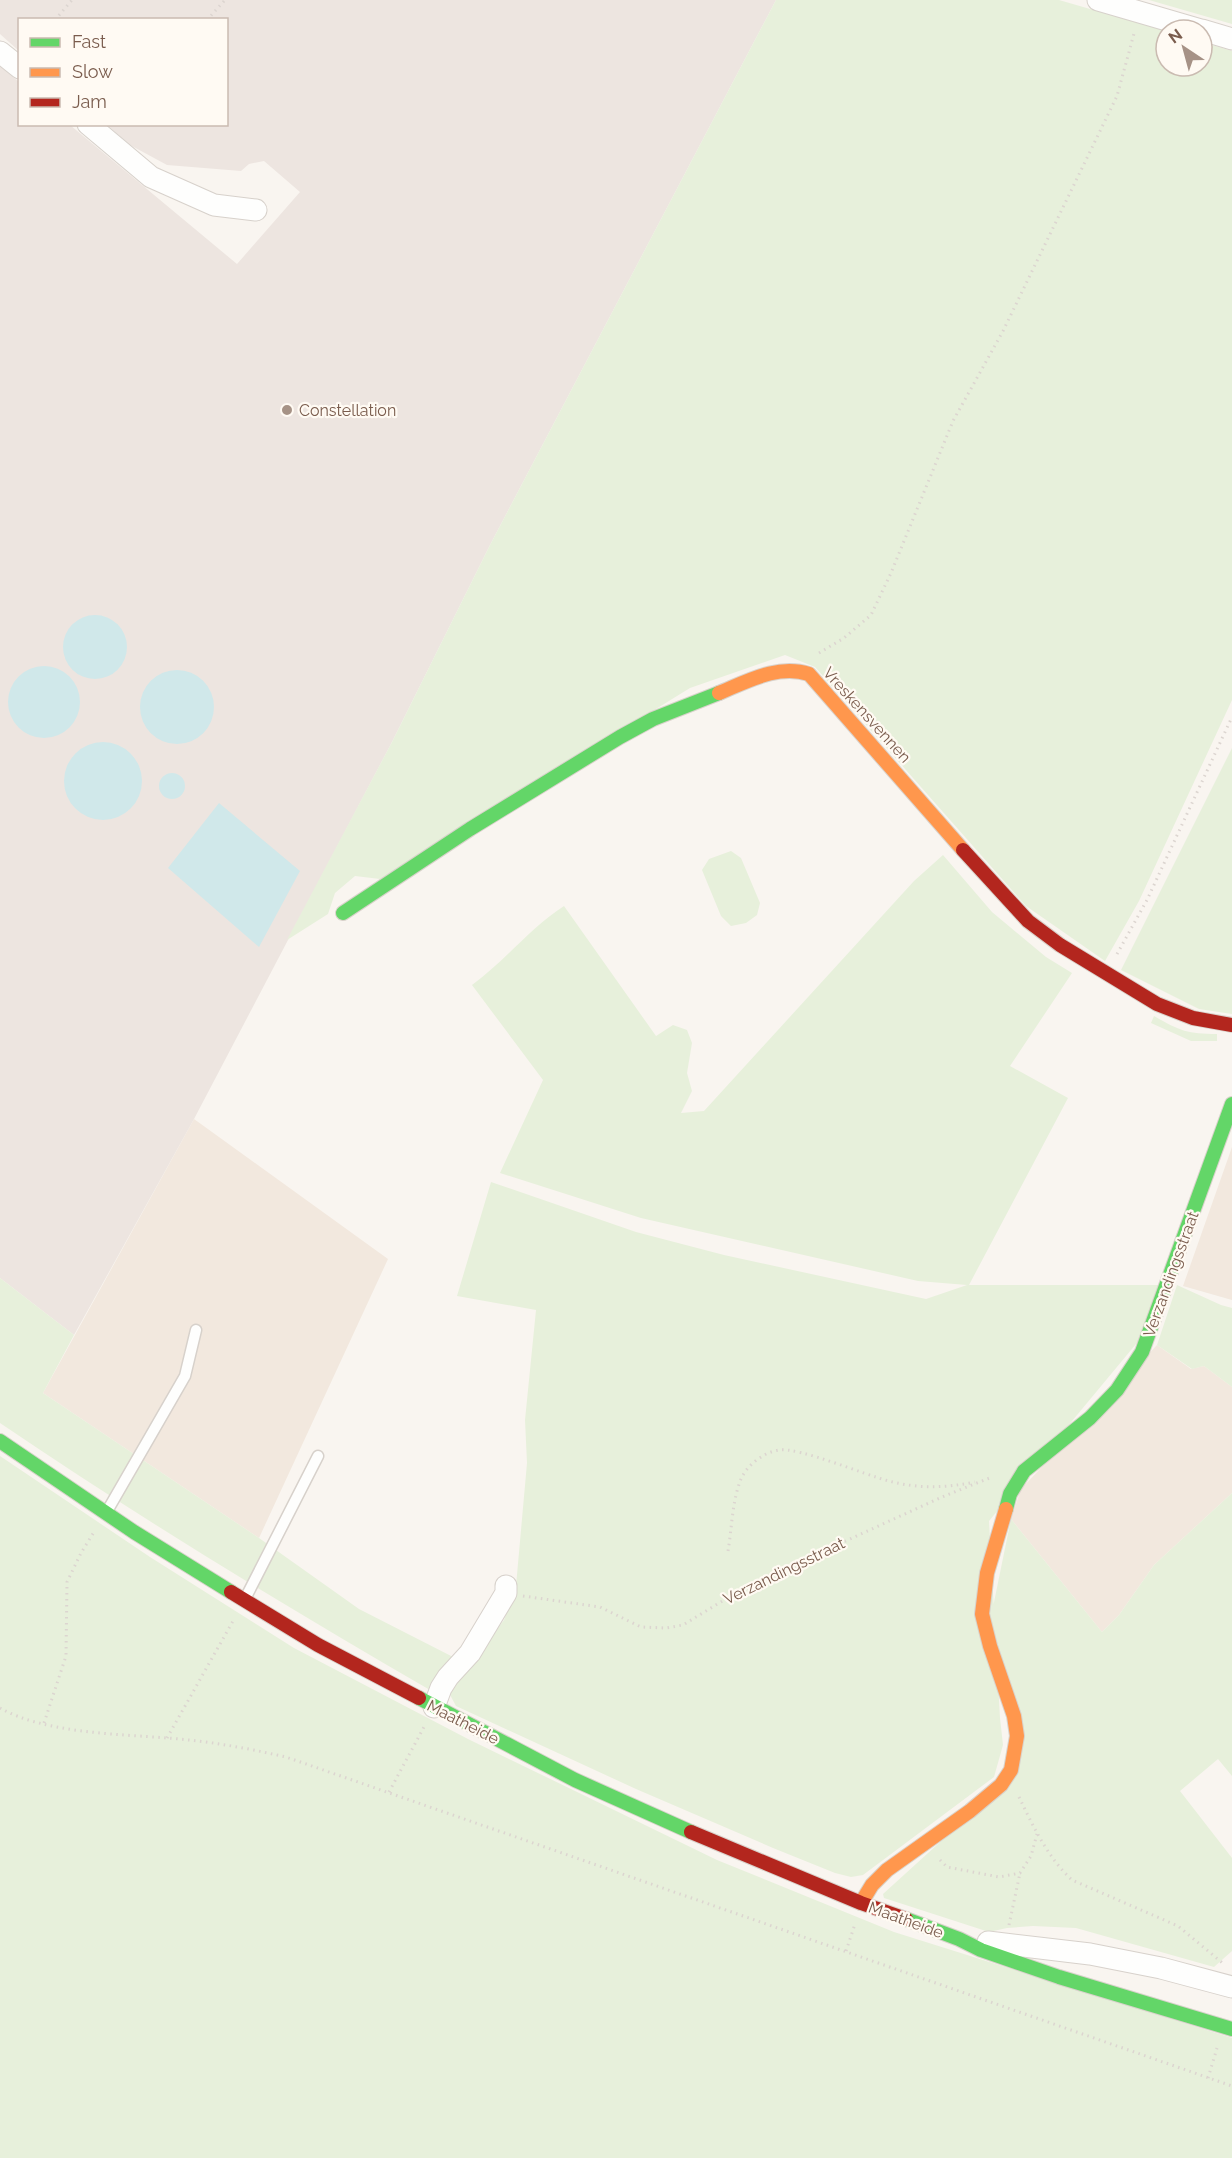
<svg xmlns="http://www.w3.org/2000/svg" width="1232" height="2158" font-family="Raleway,sans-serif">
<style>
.residential{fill:#f2e8de}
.industrial{fill:#ede5e0}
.green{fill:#e7f0db}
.water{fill:#d0e8ea}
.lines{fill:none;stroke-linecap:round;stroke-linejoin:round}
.lane-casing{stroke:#d7d1cb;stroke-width:13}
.street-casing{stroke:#d7d1cb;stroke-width:23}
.fast-casing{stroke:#d9d2cb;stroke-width:16}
.slow-casing{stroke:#d9d2cb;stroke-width:16}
.jam-casing{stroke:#d9d2cb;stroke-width:16}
.path{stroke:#dcd5d0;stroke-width:3;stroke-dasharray:1.5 4.5;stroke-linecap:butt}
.lane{stroke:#fefefd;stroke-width:10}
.street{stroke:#fefefd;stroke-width:21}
.fast{stroke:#63d668;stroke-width:14}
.slow{stroke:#ff974d;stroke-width:14}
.jam{stroke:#b3261e;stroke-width:14}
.poi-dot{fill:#a69286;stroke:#fffaf3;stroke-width:2}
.labels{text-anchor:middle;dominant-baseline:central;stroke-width:4.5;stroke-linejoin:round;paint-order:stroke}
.poi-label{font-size:16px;fill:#7a5c4d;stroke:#fffaf3;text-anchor:start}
.street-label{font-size:16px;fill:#7a5c4d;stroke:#fffaf3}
</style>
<rect width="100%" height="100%" fill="#f9f5f0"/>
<!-- residential -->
<path class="residential" d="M194,1119L388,1259L259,1538L43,1393Z
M1232,1147V1300L1183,1286Z
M1157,1345L1191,1369L1204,1366L1232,1387V1493L1154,1565L1119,1615L1102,1632L1011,1519L1021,1489Z"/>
<!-- industrial -->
<path class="industrial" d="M0,0H776L490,545L392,742L194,1119L74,1335L0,1278V66L19,82L20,124L70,125L237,264L300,192L264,161L249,164L241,171L167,165L130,145L107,125L226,124V20H20L19,51L0,34Z"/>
<!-- green -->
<path class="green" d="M776,0H1059L1166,31V66H1202V42L1232,51V700L1139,901L1105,961L1026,906L815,667L785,655L690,688L380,879L355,876L335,893L328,914L287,940L392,742L490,545Z
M1149,0H1232V24Z
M1232,748V1014L1199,1009L1121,970Z
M731,851L741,858L760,903L757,915L746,923L731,926L721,916L702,870L709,859Z
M943,855L992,912L1046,957L1072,973L1010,1066L1068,1098L969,1285H1162L1141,1338L989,1521L1000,1718L1003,1745L994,1777L863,1875L851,1877L835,1873L773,1848L636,1789L456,1706L449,1693L504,1620L516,1586L527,1463L525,1420L536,1310L457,1296L491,1182L636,1232L724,1255L926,1299L967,1285L918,1281L641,1218L500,1173L543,1080L472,985C505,961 530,928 564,906L656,1036L673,1025L687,1030L692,1043L687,1073L692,1091L681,1113L704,1111L914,881Z
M1154,1016C1180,1031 1188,1034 1217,1034V1041H1191L1151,1023Z
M0,1278L74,1335L43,1393L259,1538L359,1609L457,1659L430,1690C283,1605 140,1518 0,1423Z
M1177,1285L1221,1305L1232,1308V1387L1204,1366L1192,1369L1157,1345Z
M0,1456L150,1557L294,1648L468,1739L717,1860L894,1932L1232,2038V2158H0Z
M1232,1493V1776L1218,1759L1180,1791L1232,1858V1951L1214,1967L1076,1928L1033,1926L1007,1928L989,1932L884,1898L883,1894L1016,1773L992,1612L1011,1519L1102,1632L1119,1615L1154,1565Z"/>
<!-- water -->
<path class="water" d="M63 647a32 32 0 1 1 64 0a32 32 0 1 1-64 0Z
M8 702a36 36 0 1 1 72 0a36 36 0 1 1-72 0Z
M140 707a37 37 0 1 1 74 0a37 37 0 1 1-74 0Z
M64 781a39 39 0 1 1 78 0a39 39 0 1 1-78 0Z
M159 786a13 13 0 1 1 26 0a13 13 0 1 1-26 0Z
M219,803L300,871L259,947L168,868Z"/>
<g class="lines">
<!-- lane casing -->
<g class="lane-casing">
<path id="lane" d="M106,1513L185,1376L196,1330
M246,1597L318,1456"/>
</g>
<!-- street casing -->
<g class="street-casing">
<path id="street" d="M1098,0L1201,30
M1202,30L1232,39
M0,52L20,68
M88,124L151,177L214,205L256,210
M434,1707L441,1688L448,1677L470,1653L506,1593V1586
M988,1942L1090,1954L1161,1968L1232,1987"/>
</g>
<!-- fast casing -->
<g class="fast-casing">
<path id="fast" d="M343,913L470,829L620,737L653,719L719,693
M0,1441L134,1532L231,1592
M1006,1509L1010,1494L1024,1471L1090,1418L1117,1390L1142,1352L1232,1104
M419,1698L575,1780L691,1832
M906,1919L959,1939L981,1950L1059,1977L1232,2029"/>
</g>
<!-- slow casing -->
<g class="slow-casing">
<path id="slow" d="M719,693C748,681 778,664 809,674L963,850
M861,1903L872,1885L887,1870L970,1811L1001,1785L1011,1770L1017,1736L1014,1716L990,1646L982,1614L987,1573L1006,1509"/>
</g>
<!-- jam casing -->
<g class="jam-casing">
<path id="jam" d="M963,850L1028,921L1060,945L1157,1004L1193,1018L1232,1025
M231,1592L318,1645L419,1698
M691,1832L861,1903L906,1919"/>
</g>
<!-- path -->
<path class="path" d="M55,20L72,0
M207,20L225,0
M819,653L844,638L871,615L891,573L953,421L1003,331L1117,96L1135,30
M1117,954L1147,900L1232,717
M728,1551C732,1528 732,1501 741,1479C747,1465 764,1452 779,1450C799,1447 865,1475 889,1481C919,1489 945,1488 975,1482
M523,1596L600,1607L641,1627L666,1628L683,1625L747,1586L942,1497L992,1477
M0,1708C44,1733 117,1734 167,1738C208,1741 247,1748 286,1757L1232,2086
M44,1723L66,1656L67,1582L81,1553L94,1532
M167,1738L233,1621
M389,1792L424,1727
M1019,1797C1033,1826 1048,1858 1072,1880L1178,1926L1225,1965
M940,1860L947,1867L999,1877L1020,1873L1031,1856L1037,1834
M1009,1925L1020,1873
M846,1951L855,1924
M1208,2078L1217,2048"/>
<!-- lane -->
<use href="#lane" class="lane"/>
<!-- street -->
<use href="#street" class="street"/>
<!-- fast -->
<use href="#fast" class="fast"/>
<!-- slow -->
<use href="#slow" class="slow"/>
<!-- jam -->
<use href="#jam" class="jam"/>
</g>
<!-- markers -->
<circle class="poi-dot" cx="287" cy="410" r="6"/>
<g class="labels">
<!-- poi labels -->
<g class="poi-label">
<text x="299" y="410">Constellation</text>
</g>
<!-- street labels -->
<g class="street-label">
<text transform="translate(867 715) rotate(48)">Vreskensvennen</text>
<text transform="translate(1171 1274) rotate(-70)">Verzandingsstraat</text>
<text transform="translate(784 1571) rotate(-26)">Verzandingsstraat</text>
<text transform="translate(463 1722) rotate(27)">Maatheide</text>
<text transform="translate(906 1920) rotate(20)">Maatheide</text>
</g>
</g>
<!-- legend -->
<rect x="18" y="18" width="210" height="108" fill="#fffaf3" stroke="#cabbb1" stroke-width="1.5"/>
<rect x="30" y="38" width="30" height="9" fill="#63d668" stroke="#cabbb1" stroke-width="1.5"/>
<text x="72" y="48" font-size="18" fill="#7a5c4d">Fast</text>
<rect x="30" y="68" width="30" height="9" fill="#ff974d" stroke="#cabbb1" stroke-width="1.5"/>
<text x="72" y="78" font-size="18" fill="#7a5c4d">Slow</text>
<rect x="30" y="98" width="30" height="9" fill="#b3261e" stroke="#cabbb1" stroke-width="1.5"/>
<text x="72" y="108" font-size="18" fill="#7a5c4d">Jam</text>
<!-- north arrow -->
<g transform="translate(1184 48) rotate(324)"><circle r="28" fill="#fffaf3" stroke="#cabbb1" stroke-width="1.5"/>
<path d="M0-4.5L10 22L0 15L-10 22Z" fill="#a69286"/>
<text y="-9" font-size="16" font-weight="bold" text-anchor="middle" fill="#7a5c4d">N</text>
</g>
</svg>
